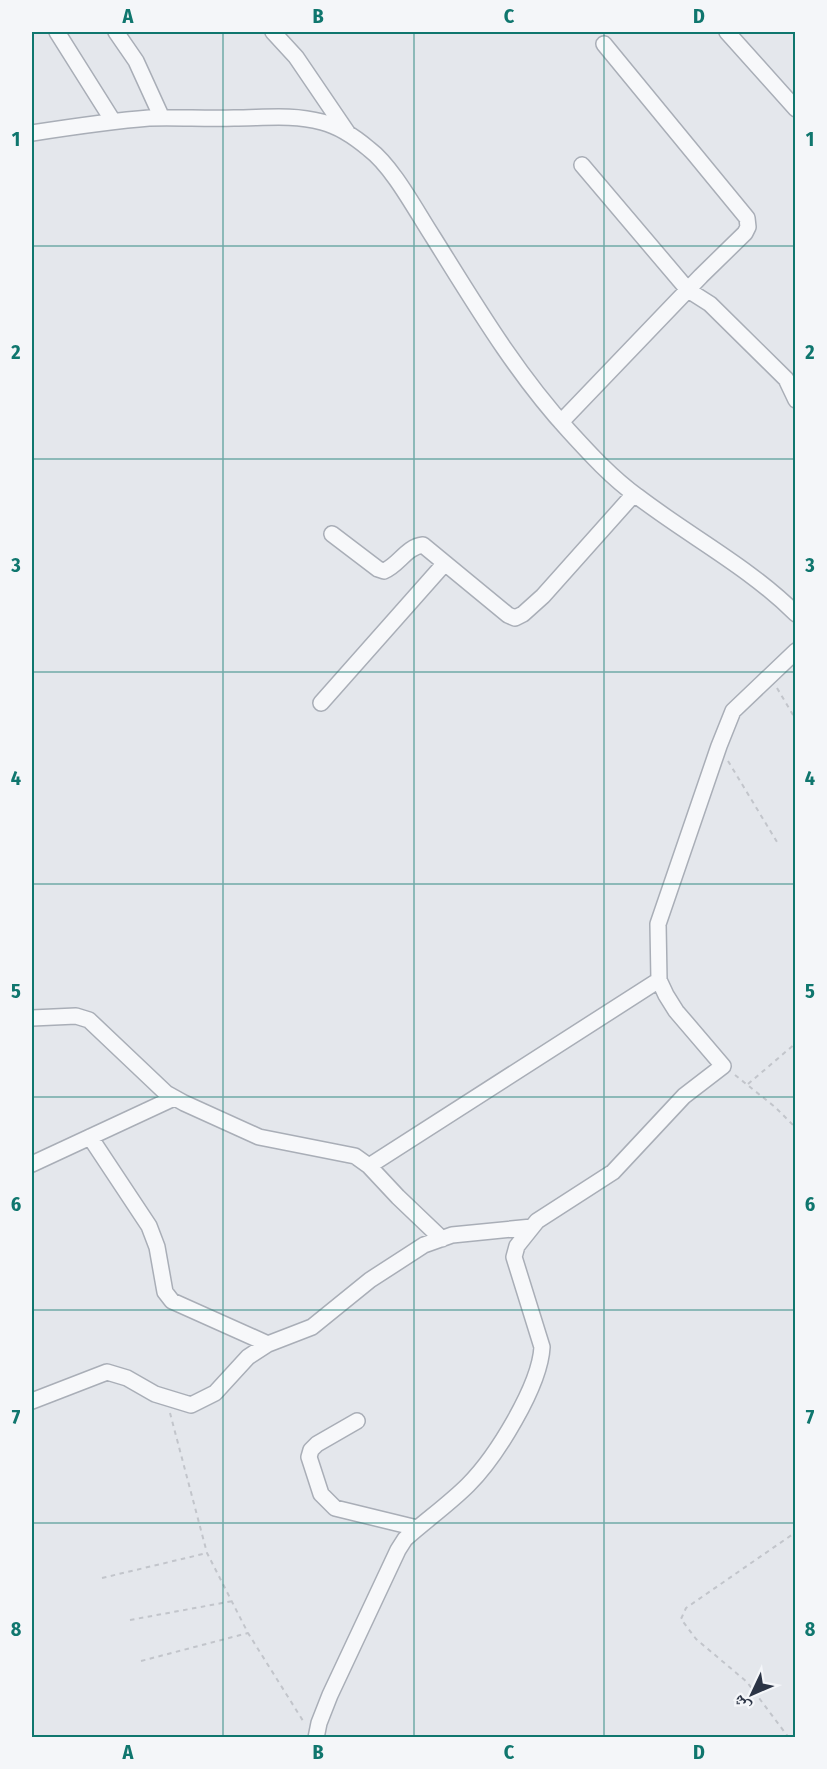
<svg xmlns="http://www.w3.org/2000/svg" width="827" height="1769" font-family="'Fira Sans Condensed','Noto Naskh Arabic',sans-serif">
<style>
.lines{fill:none;stroke-linecap:round;stroke-linejoin:round}
.minor-casing{stroke:#a9aeb7;stroke-width:18}
.path{stroke:#c2c5cb;stroke-width:2;stroke-dasharray:4.5 4.5;stroke-linecap:butt}
.minor{stroke:#f7f8fa;stroke-width:15}
.grid{fill:none;stroke:#0f766e;stroke-width:1.5;stroke-opacity:0.55}
.neatline{fill:none;stroke:#0f766e;stroke-width:2}
.grid-label{font-size:20px;text-anchor:middle;font-weight:bold;fill:#0f766e}
</style>
<rect width="100%" height="100%" fill="#e4e7ec"/>
<g class="lines">
<!-- minor casing -->
<g class="minor-casing">
<path id="minor" d="M57,32L113,121
M116,32L136,61L162,118
M273,32L296,57L347,132
M727,32L796,109
M32,133C71,127 110,121 149,118C177,117 206,119 234,118C264,118 292,114 322,122C338,126 356,138 369,149C393,167 416,211 433,237C475,304 515,372 569,431C590,454 612,478 637,496C689,536 749,567 796,614
M582,165L688,290L710,304L786,379L796,400
M561,422L701,276L745,233L748,227L747,218L604,44
M332,534L378,569L384,571C399,565 406,547 423,545L508,615L515,618L523,614L543,596L634,494
M321,703L445,563
M32,1018L76,1016L89,1020L166,1093L184,1103L259,1137L355,1156L369,1166L398,1197L442,1239
M90,1137L149,1226L157,1247L165,1292L172,1301L268,1344
M32,1164L174,1098
M369,1166L659,980
M32,1401L107,1372L127,1378L155,1394L191,1405L215,1393L248,1357L268,1344L312,1327L370,1280L424,1245L452,1235L532,1227
M357,1421L317,1444L311,1450L309,1457L321,1494L335,1508L417,1528
M316,1738L319,1723L330,1695L398,1550L405,1539C425,1521 449,1504 468,1485C496,1457 540,1386 542,1347L514,1257L517,1246L537,1221L613,1172L684,1096L723,1066L676,1011L666,995L659,980L658,924L719,746L733,711L796,651"/>
</g>
<!-- path -->
<path class="path" d="M777,688L796,720
M728,761L777,842
M735,1075L775,1107L796,1128
M748,1084L796,1043
M170,1413L207,1553L248,1633L305,1724
M102,1578L207,1553
M130,1620L233,1601
M141,1661L248,1633
M789,1738L747,1682L696,1639L681,1619L686,1608L796,1532"/>
<!-- minor -->
<use href="#minor" class="minor"/>
</g>
<!-- grid -->
<path class="grid" d="M223,32V1738M414,32V1738M604,32V1738M32,246H796M32,459H796M32,672H796M32,884H796M32,1097H796M32,1310H796M32,1523H796"/>
<!-- border -->
<rect width="827" height="1769" fill="none" stroke="#f4f6f9" stroke-width="66"/>
<!-- north arrow -->
<g transform="translate(752 1694) rotate(226)" stroke="#f4f6f9" stroke-width="4.5" paint-order="stroke">
<path d="M0-4.5L10 22L0 15L-10 22Z" fill="#2b3445"/>
<text y="-9" font-size="16" font-weight="bold" text-anchor="middle" fill="#2b3445">ش</text>
</g>
<rect x="33" y="33" width="761" height="1703" class="neatline"/>
<g class="grid-label">
<text x="128" y="23">A</text>
<text x="318" y="23">B</text>
<text x="509" y="23">C</text>
<text x="699" y="23">D</text>
<text x="16" y="146">1</text>
<text x="810" y="146">1</text>
<text x="16" y="359">2</text>
<text x="810" y="359">2</text>
<text x="16" y="572">3</text>
<text x="810" y="572">3</text>
<text x="16" y="785">4</text>
<text x="810" y="785">4</text>
<text x="16" y="998">5</text>
<text x="810" y="998">5</text>
<text x="16" y="1211">6</text>
<text x="810" y="1211">6</text>
<text x="16" y="1424">7</text>
<text x="810" y="1424">7</text>
<text x="16" y="1636">8</text>
<text x="810" y="1636">8</text>
<text x="128" y="1759">A</text>
<text x="318" y="1759">B</text>
<text x="509" y="1759">C</text>
<text x="699" y="1759">D</text>
</g>
</svg>
